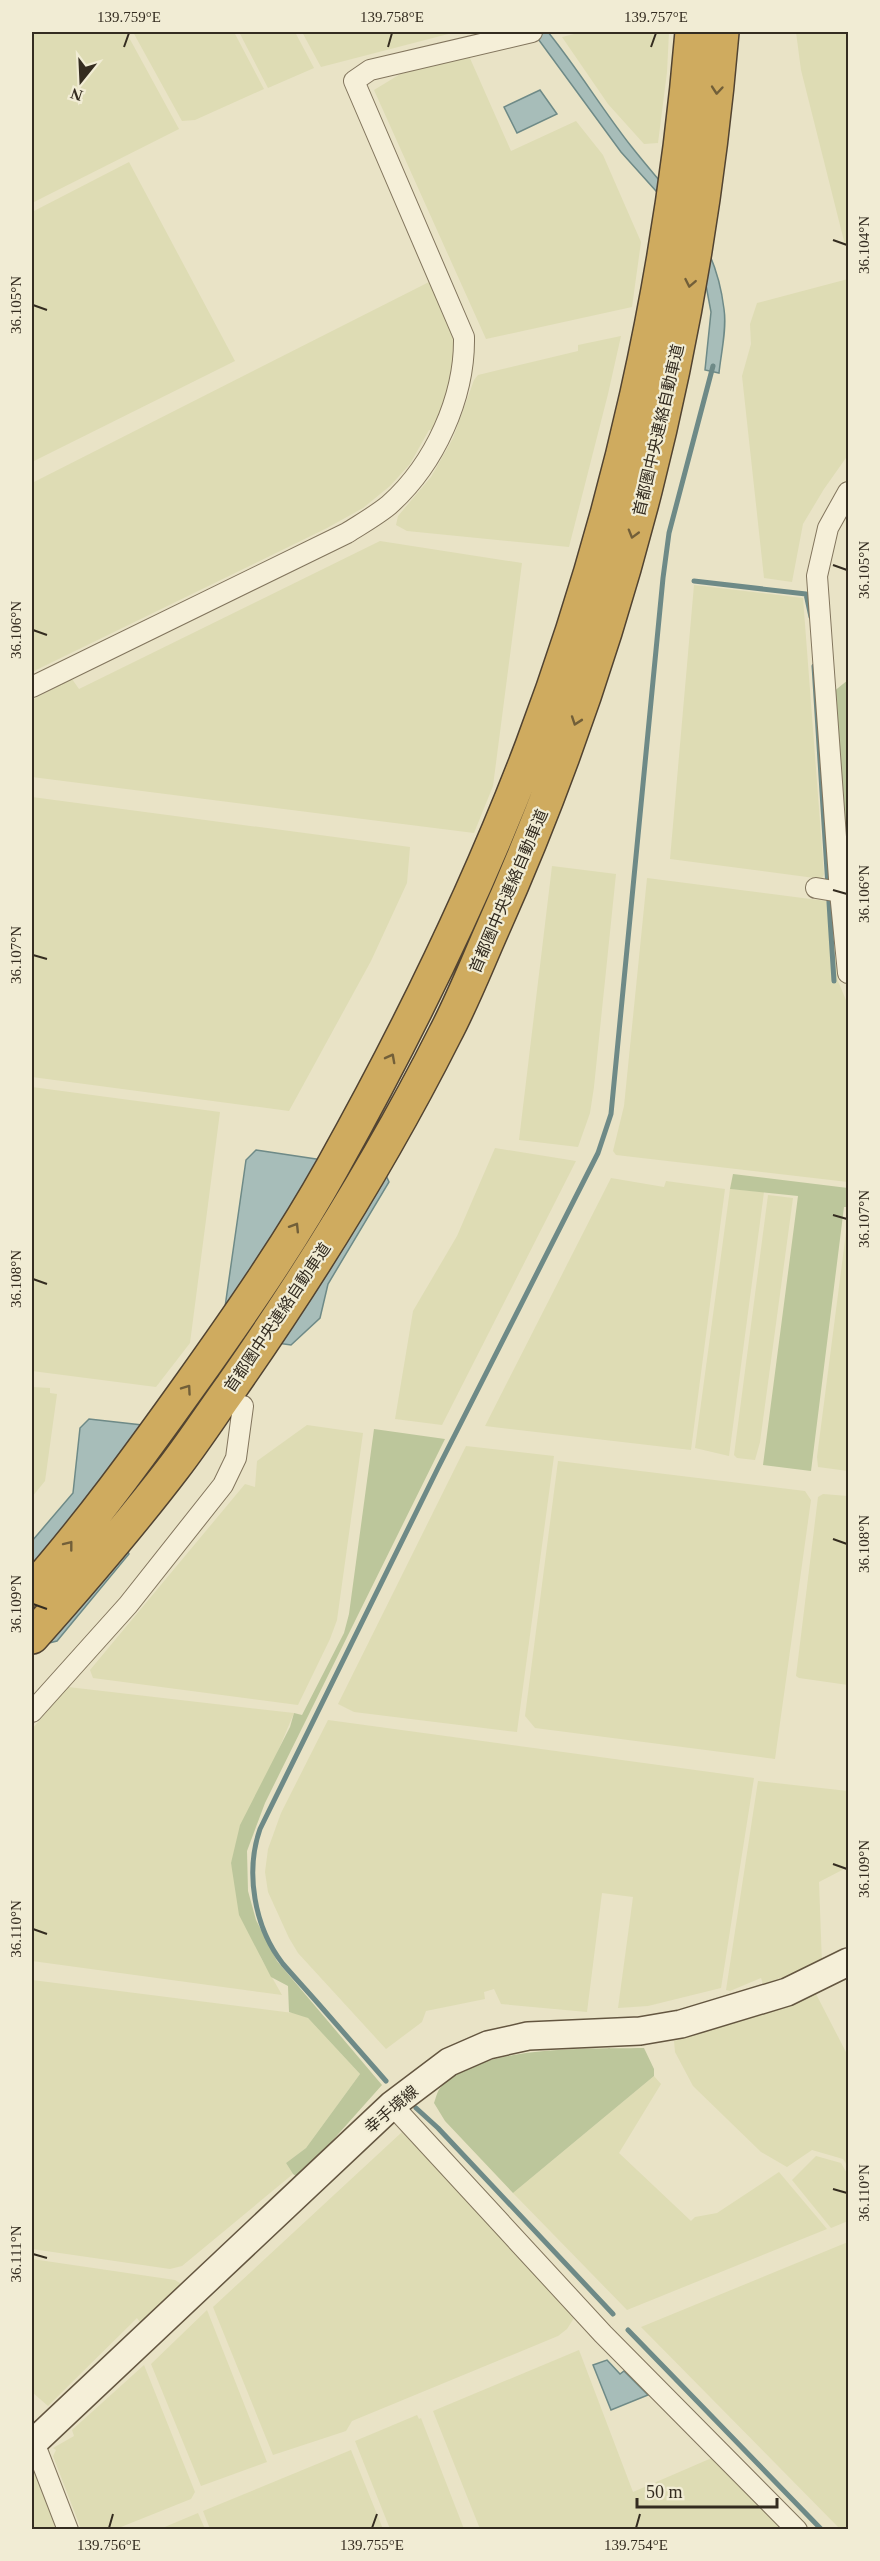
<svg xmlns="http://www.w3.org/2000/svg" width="880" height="2561" font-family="'Times New Roman','Noto Sans JP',serif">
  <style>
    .farmland { fill: #dedcb4 }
    .green { fill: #bcc69b }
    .water { fill: #a7bdb9; stroke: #6e8a87; stroke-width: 1.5 }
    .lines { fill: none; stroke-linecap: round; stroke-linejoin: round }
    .stream { stroke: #6e8a87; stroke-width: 5 }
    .street-casing { stroke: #82755d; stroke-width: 22 }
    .secondary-casing { stroke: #645640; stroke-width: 30 }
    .highway-casing { stroke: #514331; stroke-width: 36 }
    .street { stroke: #f5efd8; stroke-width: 20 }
    .secondary { stroke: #f5efd8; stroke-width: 27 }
    .highway { stroke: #cfab5f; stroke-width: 33 }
    .oneway { stroke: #725f39 }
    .ticks { fill: none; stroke: #342c20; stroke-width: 2 }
    .labels { text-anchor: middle; stroke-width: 4.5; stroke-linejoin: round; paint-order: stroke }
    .street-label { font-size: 16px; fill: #342c20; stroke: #f1ecd4 }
    .neatline { fill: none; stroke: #342c20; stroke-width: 2 }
    .ticks-label { font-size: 15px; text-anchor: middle; fill: #342c20 }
  </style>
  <rect width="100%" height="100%" fill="#e9e3c6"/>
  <path class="farmland" d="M 32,32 L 126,32 L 179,129 L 32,203 Z
    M 133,32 L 234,32 L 264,89 L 195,120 L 182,121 Z
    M 239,32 L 295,32 L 314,68 L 268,88 Z
    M 302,32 L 456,32 L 321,67 Z
    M 582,32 L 669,32 L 667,72 L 658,143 L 644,144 L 608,104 L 562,37 Z
    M 796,32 L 848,32 L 848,247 L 845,245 L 801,70 Z
    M 469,56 L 511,151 L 576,121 L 603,155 L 641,242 L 632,307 L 486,339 L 374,90 L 402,73 Z
    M 129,162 L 235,361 L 32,462 L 32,212 Z
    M 848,279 L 848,455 L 824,489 L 803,524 L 792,582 L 764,578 L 742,376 L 751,344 L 750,324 L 757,303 Z
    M 431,281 L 452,330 L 457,348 L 450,387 L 433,430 L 429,430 L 410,464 L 390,486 L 363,508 L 327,528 L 32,672 L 32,483 Z
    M 621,336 L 608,394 L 569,547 L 407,531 L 396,525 L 398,516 L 431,477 L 453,438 L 474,380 L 478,375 L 578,351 L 578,345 Z
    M 380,541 L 522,563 L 493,786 L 474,833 L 32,777 L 32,700 L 72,679 L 79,689 Z
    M 694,585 L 803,598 L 824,874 L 822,879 L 670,859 Z
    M 32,797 L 410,847 L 407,883 L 371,961 L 289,1111 L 32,1077 Z
    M 552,866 L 616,874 L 594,1087 L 590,1113 L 578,1147 L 519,1140 Z
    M 647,878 L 826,901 L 832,913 L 838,981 L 848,1005 L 848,1182 L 616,1155 L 613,1151 L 624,1106 Z
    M 32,1087 L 220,1112 L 190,1343 L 156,1387 L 32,1371 Z
    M 495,1148 L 576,1161 L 442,1425 L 395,1419 L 413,1311 L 457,1236 Z
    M 611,1178 L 664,1187 L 666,1181 L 725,1189 L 691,1450 L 485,1426 Z
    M 730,1189 L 764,1192 L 729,1456 L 695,1448 Z
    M 768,1195 L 793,1198 L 760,1442 L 755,1460 L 737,1458 L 734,1455 Z
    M 848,1217 L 848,1471 L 818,1467 L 817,1457 Z
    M 32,1387 L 50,1388 L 50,1393 L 57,1394 L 45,1481 L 32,1497 Z
    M 307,1425 L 363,1433 L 337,1620 L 330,1639 L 298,1705 L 93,1678 L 90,1670 L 245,1484 L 255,1487 L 257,1461 Z
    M 466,1446 L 554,1456 L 517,1732 L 354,1712 L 338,1704 Z
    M 558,1461 L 805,1491 L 811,1500 L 775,1759 L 535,1728 L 525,1716 Z
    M 823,1494 L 848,1496 L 848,1685 L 799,1678 L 796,1676 L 818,1497 Z
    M 68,1687 L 294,1713 L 231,1863 L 261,1958 L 282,1995 L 32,1961 L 32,1729 Z
    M 328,1720 L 754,1778 L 721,1988 L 648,2006 L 618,2008 L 633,1897 L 602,1893 L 587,2012 L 501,2004 L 494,1989 L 484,1992 L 485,1999 L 426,2011 L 422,2022 L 386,2049 L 298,1953 L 289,1938 L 268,1892 L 265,1872 L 268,1849 L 281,1813 Z
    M 758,1781 L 848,1791 L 848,1867 L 819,1882 L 822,1964 L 763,1984 L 761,1978 L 730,1991 L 726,1990 Z
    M 32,1980 L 301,2014 L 308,2018 L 360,2074 L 306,2148 L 286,2163 L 293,2174 L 182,2266 L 170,2269 L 32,2249 Z
    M 816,1994 L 848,2056 L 848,2167 L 843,2159 L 812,2150 L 787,2167 L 761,2152 L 693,2086 L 675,2052 L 674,2041 L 789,2005 Z
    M 654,2076 L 661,2084 L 619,2153 L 691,2221 L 695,2217 L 717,2213 L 779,2172 L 827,2229 L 627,2310 L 513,2193 Z
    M 402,2132 L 576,2315 L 567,2329 L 558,2336 L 352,2421 L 346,2431 L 273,2455 L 213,2307 Z
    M 816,2156 L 841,2163 L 848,2175 L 848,2221 L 831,2228 L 792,2180 Z
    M 848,2242 L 848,2529 L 841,2530 L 641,2327 Z
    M 32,2259 L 175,2280 L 186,2287 L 144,2328 L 137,2318 L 48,2406 L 32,2392 Z
    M 207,2310 L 267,2462 L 201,2486 L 151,2364 Z
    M 579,2350 L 633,2492 L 714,2457 L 785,2529 L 480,2529 L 433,2411 Z
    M 144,2365 L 195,2492 L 191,2499 L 116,2529 L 81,2529 L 53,2456 L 56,2450 L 53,2448 L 74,2436 L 72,2430 Z
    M 417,2415 L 419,2419 L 421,2418 L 464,2529 L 390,2529 L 355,2441 Z
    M 351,2450 L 383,2529 L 210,2529 L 203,2511 Z
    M 32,2466 L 35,2466 L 59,2529 L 32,2530 Z
    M 198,2513 L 205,2529 L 160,2529 Z"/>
  <path class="green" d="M 848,680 L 848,901 L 833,692 Z
    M 733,1174 L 848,1188 L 848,1207 L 844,1207 L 811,1471 L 763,1465 L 798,1196 L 730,1189 Z
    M 374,1429 L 445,1439 L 265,1803 L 247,1851 L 248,1891 L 256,1920 L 277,1961 L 382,2085 L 299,2178 L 293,2174 L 286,2163 L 306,2148 L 360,2074 L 308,2018 L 289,2012 L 288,1986 L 271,1977 L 239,1915 L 231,1863 L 240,1825 L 290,1727 L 294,1713 L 302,1715 L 344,1633 L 349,1614 Z
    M 644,2048 L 654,2069 L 654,2076 L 513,2193 L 445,2121 L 434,2103 C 436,2098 437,2091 441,2087 C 479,2044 591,2049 644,2048 Z"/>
  <path class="water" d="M 533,32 L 548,32 C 578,69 602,109 631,146 C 675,202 715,234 724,309 C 727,329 721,353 719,373 L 705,370 L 711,312 L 700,253 L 682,220 L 621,152 Z
    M 540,90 L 557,114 L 517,133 L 504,107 Z
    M 256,1150 L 383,1169 L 389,1182 L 328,1284 L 320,1318 L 291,1345 L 221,1335 L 246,1160 Z
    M 89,1419 L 178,1429 L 186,1438 L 123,1542 L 129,1554 L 57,1641 L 45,1644 L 32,1643 L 32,1541 L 73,1493 L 80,1428 Z
    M 607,2360 L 620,2374 L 624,2371 L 648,2395 L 611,2410 L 593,2365 Z"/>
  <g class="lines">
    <path class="stream" d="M 694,581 L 806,594 L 811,617
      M 814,666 L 834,981
      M 386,2081 C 365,2057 344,2033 323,2009 C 310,1994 296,1979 283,1964 C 254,1927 245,1872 260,1829 L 438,1468 L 598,1153 L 611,1114 L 663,578 L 669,533 L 713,366
      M 416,2108 L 438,2128 L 613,2314
      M 628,2330 L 822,2530"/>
    <g class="street-casing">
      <path id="street" d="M 848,492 L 828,528 L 817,576 L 840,892 L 848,973
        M 32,687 L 347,533 C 361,524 377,515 389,505 C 435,464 465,397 464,337 L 354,81 L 370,70 L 532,32
        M 816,888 L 840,892
        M 32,1712 L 128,1605 L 223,1485 L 236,1458 L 243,1406
        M 392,2105 L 603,2334 L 797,2530
        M 32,2437 L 68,2530"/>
    </g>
    <g class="secondary-casing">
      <path id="secondary" d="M 32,2444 L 392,2105 L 449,2062 L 488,2045 L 528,2036 L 640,2031 L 681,2024 L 787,1992 L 848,1962"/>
    </g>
    <g class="highway-casing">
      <path id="highway" d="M 32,1590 C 89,1525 140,1455 190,1385 C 240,1315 290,1243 332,1168 C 408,1032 477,891 532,746 C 618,518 672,275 692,32
        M 32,1637 C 81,1582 130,1525 175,1466 C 195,1440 213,1412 232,1386 C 310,1274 383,1157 445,1034 C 463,1000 477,964 493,928 C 620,645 696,340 722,32"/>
    </g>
    <use href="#street" class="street"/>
    <use href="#secondary" class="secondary"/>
    <use href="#highway" class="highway"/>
  </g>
  <defs><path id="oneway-chevron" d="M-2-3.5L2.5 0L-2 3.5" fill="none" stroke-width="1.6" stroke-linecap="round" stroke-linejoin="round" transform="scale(1.5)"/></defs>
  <g class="oneway">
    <use href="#oneway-chevron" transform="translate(717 90) rotate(95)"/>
    <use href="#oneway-chevron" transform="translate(690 283) rotate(101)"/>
    <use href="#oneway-chevron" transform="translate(633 534) rotate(106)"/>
    <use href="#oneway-chevron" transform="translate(576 721) rotate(109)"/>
    <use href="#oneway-chevron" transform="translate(391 1058) rotate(-62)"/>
    <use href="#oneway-chevron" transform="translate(295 1227) rotate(-58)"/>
    <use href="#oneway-chevron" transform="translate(187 1389) rotate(-55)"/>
    <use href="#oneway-chevron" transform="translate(69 1545) rotate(-52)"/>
  </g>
  <path class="ticks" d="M 124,47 L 129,33M 388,47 L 392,33M 651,47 L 656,33M 833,240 L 847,245M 33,305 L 47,310M 833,565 L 847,570M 33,630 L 47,635M 833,890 L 847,894M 33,955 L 47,959M 833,1215 L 847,1219M 33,1279 L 47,1284M 833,1539 L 847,1544M 33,1604 L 47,1609M 833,1864 L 847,1869M 33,1929 L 47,1934M 833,2189 L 847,2193M 33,2254 L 47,2258M 109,2528 L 113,2514M 372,2528 L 377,2514M 636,2528 L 640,2514"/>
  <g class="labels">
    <g class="street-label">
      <text transform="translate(658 430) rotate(-77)" y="6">首都圏中央連絡自動車道</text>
      <text transform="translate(508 891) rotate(-67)" y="6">首都圏中央連絡自動車道</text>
      <text transform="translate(277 1317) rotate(-56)" y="6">首都圏中央連絡自動車道</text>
      <text transform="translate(391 2109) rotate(-40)" y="6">幸手境線</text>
    </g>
  </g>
  <rect width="880" height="2561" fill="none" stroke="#f1ecd4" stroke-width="66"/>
  <g transform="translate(81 81) rotate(198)" stroke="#f1ecd4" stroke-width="4.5" paint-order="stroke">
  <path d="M0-4.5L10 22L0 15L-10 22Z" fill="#342c20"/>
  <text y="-9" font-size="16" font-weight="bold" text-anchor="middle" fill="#342c20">N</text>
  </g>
  <path d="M637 2498v9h140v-9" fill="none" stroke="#342c20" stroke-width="3"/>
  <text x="646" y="2498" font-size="18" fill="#342c20" stroke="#f1ecd4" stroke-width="4.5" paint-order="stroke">50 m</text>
  <rect x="33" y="33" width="814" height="2495" class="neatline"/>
  <g class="ticks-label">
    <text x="129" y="22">139.759°E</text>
    <text x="392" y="22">139.758°E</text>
    <text x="656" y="22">139.757°E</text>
    <text transform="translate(864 245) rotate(-90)" y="5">36.104°N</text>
    <text transform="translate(16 305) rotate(-90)" y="5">36.105°N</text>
    <text transform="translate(864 570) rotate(-90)" y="5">36.105°N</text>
    <text transform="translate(16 630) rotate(-90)" y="5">36.106°N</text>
    <text transform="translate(864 894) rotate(-90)" y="5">36.106°N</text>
    <text transform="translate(16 955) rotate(-90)" y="5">36.107°N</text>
    <text transform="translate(864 1219) rotate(-90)" y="5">36.107°N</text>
    <text transform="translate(16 1279) rotate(-90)" y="5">36.108°N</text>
    <text transform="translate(864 1544) rotate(-90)" y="5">36.108°N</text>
    <text transform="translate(16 1604) rotate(-90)" y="5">36.109°N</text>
    <text transform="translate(864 1869) rotate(-90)" y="5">36.109°N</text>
    <text transform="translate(16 1929) rotate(-90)" y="5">36.110°N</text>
    <text transform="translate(864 2193) rotate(-90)" y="5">36.110°N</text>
    <text transform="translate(16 2254) rotate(-90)" y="5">36.111°N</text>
    <text x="109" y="2550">139.756°E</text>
    <text x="372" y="2550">139.755°E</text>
    <text x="636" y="2550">139.754°E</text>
  </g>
</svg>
